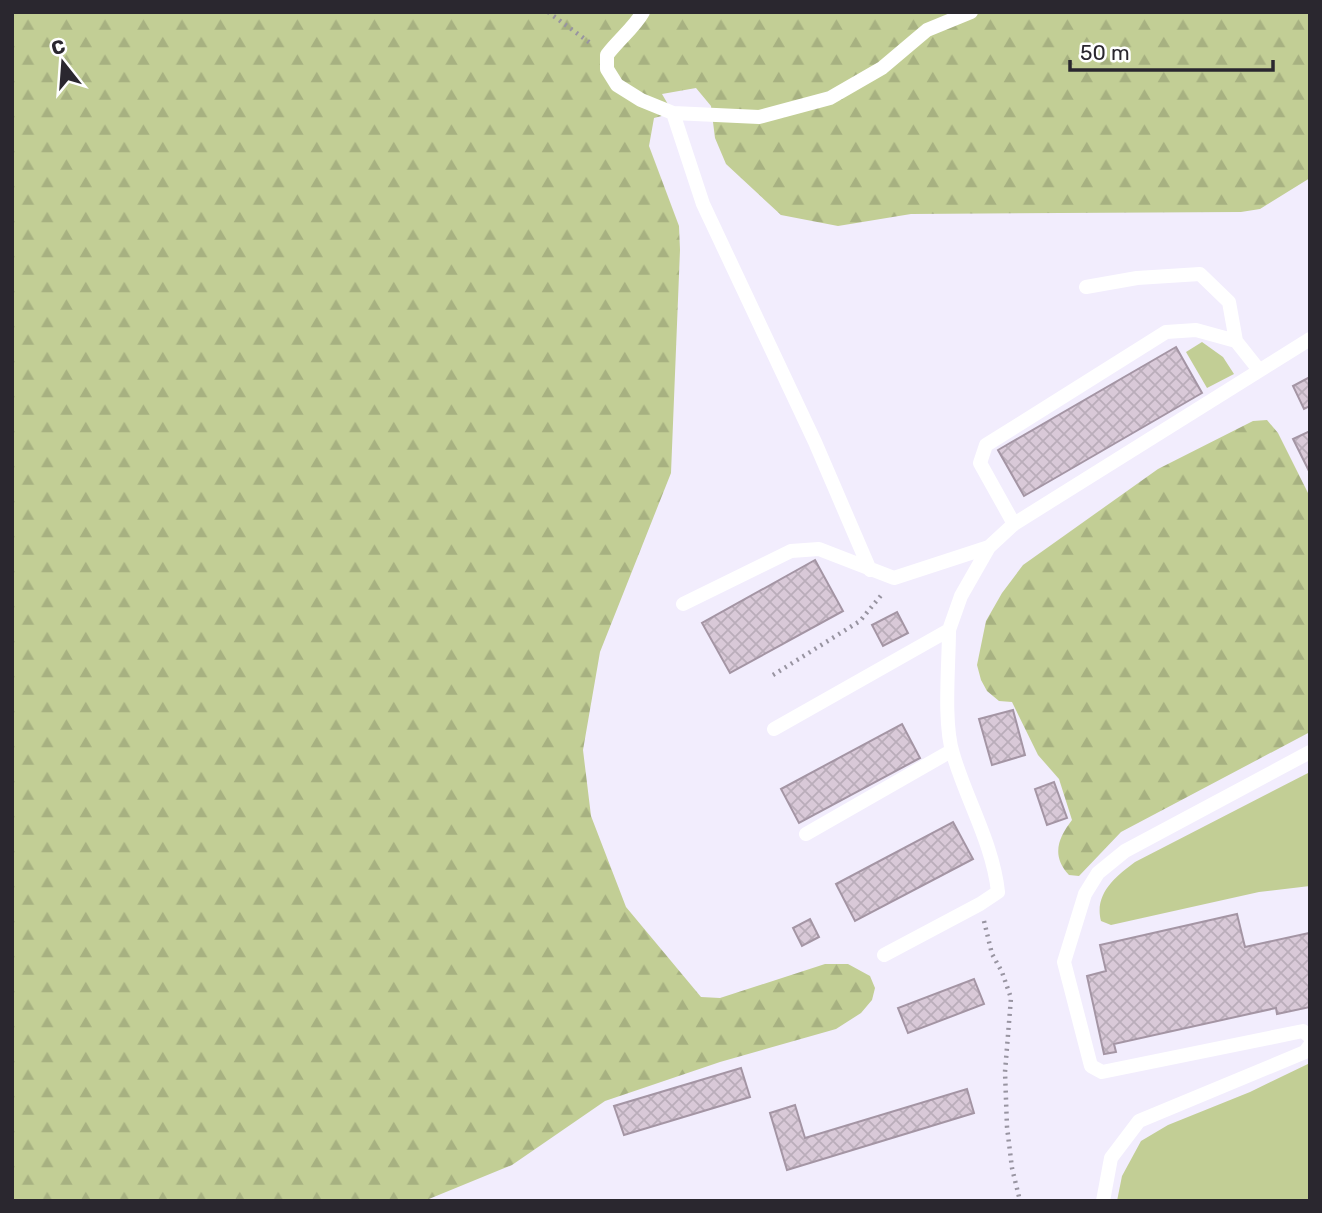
<svg xmlns="http://www.w3.org/2000/svg" width="1322" height="1213" font-family="Rubik,sans-serif">
  <style>
    .green { fill: #c2ce95 }
    .forest { fill: url(#forest-firs) }
    .building { fill: url(#building-cross-hatch); stroke: #a495a4; stroke-width: 2 }
    .lines { fill: none; stroke-linecap: round; stroke-linejoin: round }
    .path { stroke: #9894a1; stroke-width: 4.5; stroke-dasharray: 2 5; stroke-linecap: butt }
    .lane { stroke: #fff; stroke-width: 14 }
  </style>
  <defs>
    <pattern id="forest-firs" width="22" height="20" patternUnits="userSpaceOnUse" patternTransform="scale(1.75)"><rect width="22" height="20" fill="#c2ce95"/><path d="M5 1l3.5 6h-7zM16 11l3.5 6h-7z" fill="#a7b181"/></pattern>
    <pattern id="building-cross-hatch" width="8" height="8" patternUnits="userSpaceOnUse" patternTransform="scale(1.75)"><rect width="8" height="8" fill="#d9c9d8"/><path d="M0 0l8 8M0 8l8-8" fill="none" stroke="#baadba"/></pattern>
  </defs>
  <rect width="100%" height="100%" fill="#f2edfd"/>
  <path class="green" d="M 1202,342 L 1223,357 L 1234,374 L 1207,388 L 1186,352 Z
    M 1310,772 L 1310,886 L 1259,892 L 1111,925 L 1101,921 C 1094,894 1115,877 1135,862 Z
    M 1310,1063 L 1310,1201 L 1117,1201 L 1122,1176 L 1141,1141 L 1168,1125 L 1250,1092 Z"/>
  <path class="forest" d="M 12,12 L 1310,12 L 1310,178 L 1260,209 L 1241,212 L 911,214 L 838,226 L 781,215 L 726,164 L 715,138 L 711,106 L 696,88 L 662,94 L 673,113 L 654,118 L 649,146 L 679,226 L 680,250 L 671,473 L 600,652 L 583,750 L 591,816 L 626,907 L 701,997 L 720,998 L 825,964 L 848,964 L 870,976 L 875,988 L 872,1000 L 861,1013 L 836,1029 L 720,1062 L 605,1101 L 512,1165 L 424,1201 L 12,1201 Z
    M 1267,420 L 1278,433 L 1310,497 L 1310,732 L 1121,832 L 1079,876 L 1069,875 C 1051,856 1058,838 1072,820 L 1059,779 L 1038,755 L 1012,702 L 999,701 L 987,691 L 981,680 L 977,665 L 986,621 L 1002,593 L 1023,565 L 1158,469 L 1253,421 Z"/>
  <path class="building" d="M 1176,347 L 1202,393 L 1024,496 L 998,450 Z
    M 1310,377 L 1310,406 L 1304,409 L 1293,386 Z
    M 1310,431 L 1310,473 L 1293,439 Z
    M 815,560 L 843,611 L 730,673 L 702,623 Z
    M 897,612 L 908,633 L 883,646 L 872,625 Z
    M 1013,710 L 1025,755 L 992,765 L 979,719 Z
    M 902,724 L 920,758 L 799,823 L 781,789 Z
    M 1054,782 L 1067,818 L 1047,825 L 1035,789 Z
    M 953,822 L 973,859 L 855,921 L 836,884 Z
    M 1237,914 L 1245,947 L 1309,933 L 1310,1007 L 1277,1014 L 1276,1008 L 1114,1044 L 1116,1052 L 1104,1054 L 1087,976 L 1106,971 L 1100,945 Z
    M 810,919 L 819,937 L 802,946 L 793,928 Z
    M 974,979 L 984,1004 L 908,1033 L 898,1008 Z
    M 741,1068 L 750,1097 L 624,1135 L 614,1106 Z
    M 967,1089 L 974,1113 L 787,1170 L 770,1113 L 795,1105 L 805,1138 Z"/>
  <g class="lines">
    <path class="path" d="M 548,12 L 593,45
      M 773,675 L 860,621 L 883,593
      M 984,921 L 992,954 L 1002,972 L 1011,998 L 1005,1072 L 1007,1127 L 1012,1168 L 1020,1201"/>
    <path class="lane" d="M 643,12 C 634,28 618,40 607,55 L 607,69 L 617,85 L 641,100 L 673,113 L 759,117 L 830,98 L 882,68 L 927,30 L 971,12
      M 673,113 L 703,204 L 815,442 L 870,570
      M 1086,287 L 1137,278 L 1200,274 L 1229,302 L 1236,341
      M 1014,524 L 980,463 L 986,445 L 1166,332 L 1196,330 L 1236,341 L 1259,370
      M 683,604 L 791,551 L 819,549 L 894,578 L 989,547
      M 774,729 L 949,630 L 961,596 L 989,547 L 1014,524 L 1310,339
      M 1310,752 L 1125,851 L 1098,873 L 1085,894 L 1064,962 L 1091,1066 L 1102,1072 L 1303,1031 L 1310,1037
      M 806,834 L 951,751
      M 884,955 L 980,904 L 998,892 C 993,844 966,799 953,754 C 943,723 949,664 949,630
      M 1103,1201 L 1111,1158 L 1139,1121 L 1305,1052 L 1310,1045"/>
  </g>
  <rect width="1322" height="1213" fill="none" stroke="#2a272f" stroke-width="28"/>
  <g transform="translate(63 63) rotate(343)" stroke="#ffffff" stroke-width="5" paint-order="stroke">
  <path d="M0-5L12 26L0 18L-12 26Z" fill="#2a272f"/>
  <text y="-10" font-size="19" font-weight="bold" text-anchor="middle" fill="#2a272f">С</text>
  </g>
  <path d="M1070 60v10h203v-10" fill="none" stroke="#2a272f" stroke-width="3.5"/>
  <text x="1080" y="60" font-size="21" fill="#2a272f" stroke="#ffffff" stroke-width="5" paint-order="stroke">50 m</text>
</svg>
